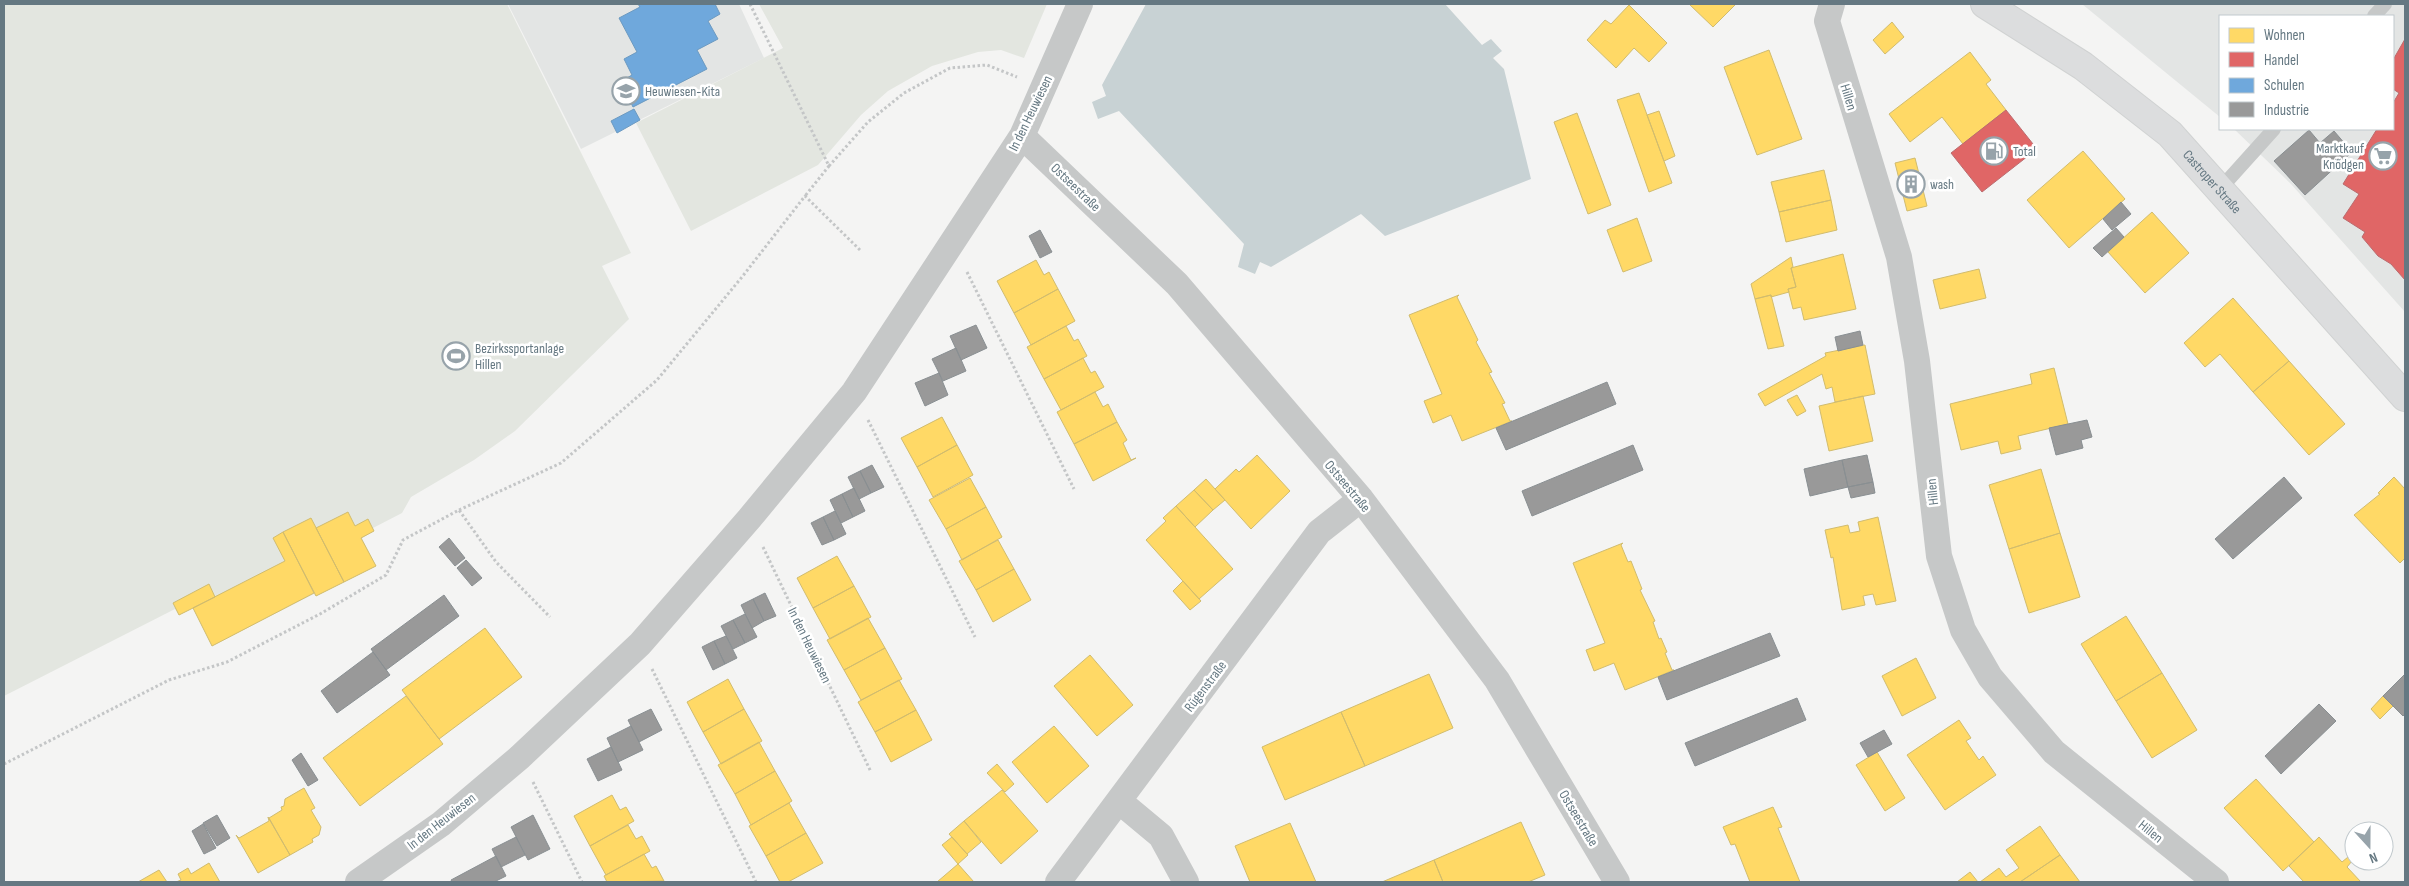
<svg xmlns="http://www.w3.org/2000/svg" width="2409" height="886" font-family="'Sofia Sans Condensed',sans-serif">
  <style>
    .built { fill: #e3e5e4 }
    .green { fill: #e3e6e0 }
    .water { fill: #c8d2d4 }
    .homes { fill: #ffd966; stroke: #d1bc6e }
    .shops { fill: #e06666; stroke: #bb6b6e }
    .schools { fill: #6fa8dc; stroke: #6c9ac1 }
    .industry { fill: #999; stroke: #898f92 }
    .lines { fill: none; stroke-linecap: round; stroke-linejoin: round }
    .secondary-casing { stroke: #d0d2d2; stroke-width: 30 }
    .path { stroke: #c4c6c7; stroke-width: 3; stroke-dasharray: 2.5 2.5; stroke-linecap: butt }
    .service { stroke: #c6c8c8; stroke-width: 14 }
    .minor { stroke: #c6c8c8; stroke-width: 26 }
    .secondary { stroke: #dcddde; stroke-width: 28 }
    .labels { text-anchor: middle; stroke-width: 5; stroke-linejoin: round; paint-order: stroke }
    .poi-label { font-size: 14px; fill: #657882; stroke: #fff; text-anchor: start }
    .street-label { font-size: 14px; fill: #657882; stroke: #fff }
  </style>
  <rect width="100%" height="100%" fill="#f4f4f3"/>
  <path class="built" d="M 508,4 L 739,4 L 764,58 L 581,149 Z
    M 2082,4 L 2405,4 L 2405,312 L 2291,184 L 2234,129 L 2393,129 L 2393,16 L 2220,16 L 2220,117 Z"/>
  <path class="green" d="M 4,4 L 507,4 L 631,253 L 602,266 L 629,319 L 515,431 L 474,460 L 411,497 L 402,513 L 373,528 L 374,531 L 362,538 L 376,566 L 316,596 L 314,594 L 212,646 L 193,608 L 179,615 L 175,609 L 4,696 Z
    M 759,4 L 1047,4 L 1024,58 L 1001,50 L 978,52 L 932,66 L 888,91 L 861,115 L 818,165 L 691,231 L 636,123 L 783,48 Z"/>
  <path class="water" d="M 1146,4 L 1445,4 L 1482,45 L 1491,39 L 1502,51 L 1493,58 L 1504,69 L 1531,179 L 1385,236 L 1361,214 L 1271,267 L 1260,262 L 1255,274 L 1238,267 L 1244,244 L 1119,111 L 1098,119 L 1092,102 L 1106,96 L 1102,85 Z"/>
  <path class="homes" d="M 1689,4 L 1736,4 L 1713,27 Z
    M 1629,5 L 1667,43 L 1649,62 L 1634,48 L 1616,68 L 1587,40 L 1605,20 L 1611,24 Z
    M 1892,22 L 1904,37 L 1885,54 L 1873,40 Z
    M 1769,50 L 1802,139 L 1757,155 L 1724,67 Z
    M 1970,52 L 1991,80 L 1986,84 L 2006,110 L 1963,144 L 1942,117 L 1910,142 L 1889,114 Z
    M 1639,93 L 1672,183 L 1649,192 L 1617,100 Z
    M 1659,111 L 1675,156 L 1664,161 L 1647,115 Z
    M 1577,113 L 1611,205 L 1588,214 L 1554,122 Z
    M 2083,151 L 2125,199 L 2069,248 L 2027,200 Z
    M 1915,158 L 1927,206 L 1907,211 L 1895,163 Z
    M 1824,170 L 1831,200 L 1779,212 L 1771,182 Z
    M 1831,200 L 1837,230 L 1786,242 L 1779,212 Z
    M 2152,212 L 2189,253 L 2145,293 L 2108,252 Z
    M 1637,218 L 1652,261 L 1623,272 L 1607,230 Z
    M 1843,254 L 1856,309 L 1804,320 L 1801,307 L 1793,309 L 1788,289 L 1796,287 L 1791,268 Z
    M 1791,257 L 1793,267 L 1791,268 L 1796,287 L 1788,289 L 1789,292 L 1771,297 L 1771,295 L 1755,299 L 1751,284 Z
    M 1036,260 L 1044,275 L 1049,272 L 1058,289 L 1014,313 L 997,281 Z
    M 1979,269 L 1986,298 L 1940,309 L 1933,280 Z
    M 1058,289 L 1075,321 L 1031,345 L 1014,313 Z
    M 1459,295 L 1457,297 L 1478,340 L 1476,342 L 1492,372 L 1489,373 L 1505,403 L 1502,404 L 1510,421 L 1512,421 L 1462,441 L 1451,415 L 1433,423 L 1424,401 L 1442,394 L 1409,315 Z
    M 1771,295 L 1784,346 L 1768,349 L 1755,299 Z
    M 2233,298 L 2289,361 L 2253,392 L 2220,354 L 2205,367 L 2184,343 Z
    M 1066,326 L 1074,341 L 1078,339 L 1087,356 L 1044,379 L 1027,347 Z
    M 1865,345 L 1875,394 L 1835,402 L 1832,387 L 1826,389 L 1822,374 L 1765,406 L 1758,394 L 1826,356 L 1825,353 Z
    M 1083,358 L 1091,373 L 1095,371 L 1104,387 L 1061,410 L 1044,379 Z
    M 2289,361 L 2345,424 L 2309,455 L 2253,392 Z
    M 2054,368 L 2068,424 L 2018,436 L 2021,449 L 2001,454 L 1998,441 L 1961,450 L 1950,404 L 2032,384 L 2030,374 Z
    M 1095,392 L 1103,407 L 1108,404 L 1117,422 L 1074,444 L 1057,412 Z
    M 1797,395 L 1806,411 L 1797,416 L 1787,400 Z
    M 1863,396 L 1873,441 L 1829,451 L 1819,406 Z
    M 942,417 L 957,445 L 917,467 L 901,438 Z
    M 1117,422 L 1127,440 L 1123,443 L 1131,460 L 1136,458 L 1093,481 L 1074,444 Z
    M 957,445 L 973,475 L 933,497 L 917,467 Z
    M 1257,455 L 1290,491 L 1251,529 L 1215,489 L 1236,469 L 1239,472 Z
    M 2041,469 L 2060,533 L 2009,549 L 1989,485 Z
    M 2394,477 L 2405,489 L 2405,558 L 2400,563 L 2354,515 L 2380,494 L 2378,493 Z
    M 970,478 L 986,507 L 946,529 L 929,500 Z
    M 1206,479 L 1225,500 L 1213,510 L 1194,490 Z
    M 1194,490 L 1213,510 L 1195,527 L 1176,506 Z
    M 1176,506 L 1233,569 L 1199,599 L 1146,540 L 1166,521 L 1163,518 Z
    M 986,507 L 1002,537 L 962,560 L 946,529 Z
    M 348,512 L 355,526 L 368,519 L 374,531 L 361,538 L 376,566 L 344,582 L 316,528 Z
    M 1878,517 L 1896,601 L 1876,605 L 1873,594 L 1863,596 L 1865,605 L 1842,610 L 1833,557 L 1831,558 L 1825,530 L 1848,525 L 1850,533 L 1860,531 L 1858,522 Z
    M 311,518 L 344,582 L 316,596 L 283,532 Z
    M 283,532 L 314,593 L 212,646 L 193,608 L 285,561 L 273,538 Z
    M 2060,533 L 2080,597 L 2029,613 L 2009,549 Z
    M 998,540 L 1014,569 L 976,590 L 959,561 Z
    M 1623,543 L 1621,545 L 1628,562 L 1631,561 L 1642,589 L 1640,590 L 1655,621 L 1653,622 L 1659,639 L 1661,638 L 1667,652 L 1665,653 L 1672,670 L 1674,670 L 1625,690 L 1614,663 L 1594,671 L 1586,650 L 1605,643 L 1573,563 Z
    M 837,556 L 854,586 L 813,608 L 797,578 Z
    M 1014,569 L 1031,600 L 993,622 L 976,590 Z
    M 1183,581 L 1201,601 L 1190,610 L 1173,591 Z
    M 209,584 L 215,597 L 179,615 L 173,603 Z
    M 854,586 L 871,617 L 830,639 L 813,608 Z
    M 2126,616 L 2162,673 L 2116,701 L 2081,644 Z
    M 868,618 L 885,648 L 844,670 L 827,640 Z
    M 485,628 L 522,677 L 439,739 L 402,690 Z
    M 885,648 L 902,679 L 861,700 L 844,670 Z
    M 1090,655 L 1133,705 L 1097,736 L 1054,686 Z
    M 1916,658 L 1936,698 L 1902,716 L 1882,676 Z
    M 2162,673 L 2197,730 L 2152,758 L 2116,701 Z
    M 1429,674 L 1453,728 L 1365,766 L 1341,712 Z
    M 728,679 L 744,709 L 703,732 L 687,702 Z
    M 899,680 L 916,710 L 875,732 L 858,702 Z
    M 406,696 L 443,744 L 360,806 L 323,758 Z
    M 2383,696 L 2393,706 L 2380,719 L 2371,709 Z
    M 744,709 L 762,741 L 721,764 L 703,732 Z
    M 916,710 L 932,740 L 891,762 L 875,732 Z
    M 1341,712 L 1365,766 L 1285,800 L 1262,747 Z
    M 1959,720 L 1971,738 L 1966,741 L 1979,760 L 1983,756 L 1996,775 L 1945,810 L 1907,755 Z
    M 1054,726 L 1089,766 L 1047,803 L 1012,762 Z
    M 759,742 L 775,771 L 735,794 L 718,765 Z
    M 1877,752 L 1905,798 L 1885,811 L 1856,765 Z
    M 997,764 L 1014,784 L 1005,792 L 987,773 Z
    M 775,771 L 792,801 L 751,825 L 735,794 Z
    M 2256,779 L 2314,842 L 2283,871 L 2224,808 Z
    M 304,788 L 315,808 L 311,810 L 321,827 L 319,835 L 312,839 L 313,842 L 290,855 L 269,818 L 282,810 L 281,807 L 284,806 L 285,799 Z
    M 1002,790 L 1038,831 L 1001,864 L 964,821 Z
    M 612,795 L 620,810 L 626,807 L 634,821 L 590,846 L 574,816 Z
    M 789,803 L 806,833 L 766,856 L 749,826 Z
    M 1773,807 L 1782,827 L 1778,828 L 1800,882 L 1750,882 L 1735,844 L 1731,845 L 1723,827 Z
    M 268,817 L 290,855 L 258,873 L 236,835 L 239,838 L 269,821 Z
    M 964,821 L 981,842 L 967,854 L 949,834 Z
    M 1521,822 L 1545,875 L 1528,882 L 1443,882 L 1434,860 Z
    M 1290,823 L 1316,882 L 1250,882 L 1235,846 Z
    M 628,825 L 636,839 L 642,836 L 650,851 L 606,875 L 590,846 Z
    M 2040,826 L 2060,855 L 2020,882 L 1980,882 L 1999,868 L 2006,877 L 2019,868 L 2006,850 Z
    M 806,833 L 823,863 L 788,882 L 780,882 L 766,856 Z
    M 952,837 L 968,855 L 958,864 L 942,845 Z
    M 2319,837 L 2342,862 L 2348,857 L 2352,861 L 2347,867 L 2361,882 L 2304,882 L 2289,866 Z
    M 644,854 L 652,868 L 656,866 L 664,881 L 607,882 L 604,876 Z
    M 2060,855 L 2080,882 L 2020,882 Z
    M 1434,860 L 1443,882 L 1382,882 Z
    M 209,863 L 220,882 L 176,882 L 181,880 L 178,874 L 188,868 L 191,874 Z
    M 958,864 L 974,882 L 937,882 Z
    M 159,870 L 167,882 L 138,882 Z
    M 1970,872 L 1978,882 L 1957,882 Z"/>
  <path class="shops" d="M 2405,39 L 2405,280 L 2391,264 L 2378,256 L 2362,237 L 2365,232 L 2343,218 L 2359,194 L 2343,184 L 2377,129 L 2393,129 L 2393,103 L 2399,93 L 2393,89 L 2393,60 Z
    M 2006,110 L 2037,149 L 1982,192 L 1951,153 Z"/>
  <path class="schools" d="M 638,4 L 715,4 L 720,14 L 708,21 L 718,39 L 697,50 L 707,69 L 633,107 L 620,82 L 632,75 L 624,59 L 637,52 L 619,18 L 640,7 Z
    M 634,109 L 640,120 L 617,133 L 611,121 Z"/>
  <path class="industry" d="M 2309,130 L 2320,143 L 2334,131 L 2352,152 L 2305,195 L 2274,161 Z
    M 2121,202 L 2131,214 L 2112,230 L 2103,219 Z
    M 2116,228 L 2124,237 L 2102,257 L 2093,248 Z
    M 1040,230 L 1052,252 L 1040,258 L 1029,236 Z
    M 976,325 L 987,348 L 961,360 L 950,336 Z
    M 1860,331 L 1863,345 L 1838,351 L 1835,337 Z
    M 956,348 L 966,371 L 943,381 L 932,359 Z
    M 939,373 L 948,395 L 925,406 L 915,383 Z
    M 1607,382 L 1616,404 L 1506,450 L 1496,428 Z
    M 2087,420 L 2092,437 L 2081,440 L 2083,448 L 2056,455 L 2049,428 Z
    M 1633,445 L 1643,470 L 1532,516 L 1522,491 Z
    M 1867,455 L 1873,482 L 1848,487 L 1842,460 Z
    M 1842,460 L 1848,487 L 1810,496 L 1804,469 Z
    M 872,465 L 884,487 L 871,493 L 860,471 Z
    M 860,471 L 871,493 L 859,499 L 848,477 Z
    M 2284,477 L 2302,498 L 2233,559 L 2215,539 Z
    M 1873,482 L 1875,493 L 1851,498 L 1848,487 Z
    M 854,488 L 865,511 L 853,517 L 842,494 Z
    M 842,494 L 853,517 L 841,523 L 830,500 Z
    M 835,511 L 846,534 L 834,540 L 823,517 Z
    M 823,517 L 834,540 L 822,545 L 811,523 Z
    M 449,538 L 465,558 L 455,566 L 439,547 Z
    M 466,560 L 482,578 L 472,586 L 457,568 Z
    M 765,593 L 776,616 L 764,621 L 753,599 Z
    M 444,595 L 459,616 L 386,670 L 371,649 Z
    M 753,599 L 764,621 L 752,628 L 741,605 Z
    M 745,614 L 757,637 L 745,643 L 733,620 Z
    M 733,620 L 745,643 L 733,649 L 721,626 Z
    M 1770,633 L 1780,656 L 1667,700 L 1658,677 Z
    M 726,636 L 737,658 L 725,664 L 714,641 Z
    M 714,641 L 725,664 L 713,670 L 702,647 Z
    M 373,652 L 390,675 L 337,713 L 321,691 Z
    M 2405,674 L 2405,714 L 2403,716 L 2383,696 Z
    M 1797,698 L 1806,720 L 1695,766 L 1685,743 Z
    M 2319,704 L 2336,721 L 2281,774 L 2265,756 Z
    M 651,709 L 662,730 L 639,742 L 628,720 Z
    M 631,726 L 643,750 L 618,762 L 607,738 Z
    M 1884,730 L 1892,744 L 1868,757 L 1860,743 Z
    M 611,747 L 622,770 L 598,781 L 587,759 Z
    M 301,753 L 318,780 L 308,786 L 292,760 Z
    M 217,815 L 230,838 L 217,846 L 203,823 Z
    M 533,815 L 550,849 L 528,860 L 511,827 Z
    M 203,824 L 216,848 L 204,854 L 192,831 Z
    M 516,837 L 525,855 L 501,867 L 492,849 Z
    M 496,856 L 506,876 L 494,882 L 452,882 L 451,880 Z"/>
  <g class="lines">
    <g class="secondary-casing">
      <g id="secondary">
        <path id="s1" d="M 1985,4 L 2083,66 L 2170,134 L 2405,397"/>
      </g>
    </g>
    <path class="path" d="M 750,4 L 829,166 L 805,196
      M 829,166 L 868,122 L 904,93 L 950,68 L 987,65 L 1017,77
      M 967,272 L 1074,489
      M 868,420 L 975,637
      M 459,510 L 561,463 L 657,380 L 742,277 L 805,196 L 860,250
      M 763,547 L 871,772
      M 652,669 L 756,882
      M 4,764 L 169,680 L 227,662 L 320,614 L 386,575 L 403,540 L 459,510 L 496,562 L 550,617
      M 533,782 L 582,882"/>
    <path class="service" d="M 2374,16 L 2385,4
      M 2220,189 L 2274,129"/>
    <path class="minor" d="M 1832,4 L 1827,21 L 1899,257 L 1917,361 L 1939,556 L 1963,630 L 1990,677 L 2054,752 L 2216,882
      M 1022,136 L 1177,284 L 1361,499 L 1497,680 L 1617,882
      M 1119,801 L 1161,836 L 1186,882
      M 358,882 L 441,824 L 520,757 L 640,644 L 749,519 L 854,392 L 1022,136 L 1080,4
      M 1058,882 L 1319,532 L 1361,499"/>
    <use href="#secondary" class="secondary"/>
  </g>
  <defs>
    <g id="school-ring" transform="scale(1.4375)"><circle r="9.5" fill="#fff" stroke="#97a3aa" stroke-width="1.5"/><path d="M0-5L7-2L0 1L-7-2ZM-4 1L0 2.5L4 1V4Q0 6-4 4Z" fill="#97a3aa"/></g>
    <g id="fuel-ring" transform="scale(1.4375)"><circle r="9.5" fill="#fff" stroke="#97a3aa" stroke-width="1.5"/><path d="M-5.5-6h7V0h2V4h1.3V-2.5L3-4.5l.8-.8L6-3V5H2.5V1h-1V6h-7ZM-4.2-4.7v3.2H.2V-4.7Z" fill="#97a3aa"/></g>
    <g id="supermarket-ring" transform="scale(1.4375)"><circle r="9.5" fill="#fff" stroke="#97a3aa" stroke-width="1.5"/><path d="M-6-5.5h2.5l.6 2H6L4.5 2H-2.5L-4.4-4H-6ZM-1.5 3.2a1.3 1.3 0 1 0 .1 0ZM3 3.2a1.3 1.3 0 1 0 .1 0Z" fill="#97a3aa"/></g>
    <g id="building-ring" transform="scale(1.4375)"><circle r="9.5" fill="#fff" stroke="#97a3aa" stroke-width="1.5"/><path d="M-4-6H4V6H1V3H-1V6H-4ZM-2.5-4.3h1.7v1.8h-1.7ZM.8-4.3h1.7v1.8H.8ZM-2.5-1h1.7V.8h-1.7ZM.8-1h1.7V.8H.8Z" fill="#97a3aa"/></g>
    <g id="stadium-ring" transform="scale(1.4375)"><circle r="9.5" fill="#fff" stroke="#97a3aa" stroke-width="1.5"/><path d="M0-5a6.5 5 0 1 0 0 10a6.5 5 0 1 0 0-10ZM-3.5-1.8h7v3.6h-7Z" fill="#97a3aa"/></g>
  </defs>
  <g fill-rule="evenodd">
    <use href="#school-ring" x="626" y="91"/>
    <use href="#fuel-ring" x="1994" y="151"/>
    <use href="#supermarket-ring" x="2383" y="156"/>
    <use href="#building-ring" x="1911" y="184"/>
    <use href="#stadium-ring" x="456" y="356"/>
  </g>
  <g class="labels">
    <g class="poi-label">
      <text x="645" y="96">Heuwiesen-Kita</text>
      <text x="2364" y="153" text-anchor="end">Marktkauf<tspan x="2364" dy="16">Knödgen</tspan></text>
      <text x="2013" y="156">Total</text>
      <text x="1930" y="189">wash</text>
      <text x="475" y="353">Bezirkssportanlage<tspan x="475" dy="16">Hillen</tspan></text>
    </g>
    <g class="street-label">
      <text transform="translate(1849 97) rotate(73)" y="5">Hillen</text>
      <text transform="translate(1030 113) rotate(-64)" y="5">In den Heuwiesen</text>
      <text dy="5" stroke="none"><textPath href="#s1" startOffset="290">Castroper Straße</textPath></text>
      <text transform="translate(1076 187) rotate(44)" y="5">Ostseestraße</text>
      <text transform="translate(1348 486) rotate(50)" y="5">Ostseestraße</text>
      <text transform="translate(1932 492) rotate(-96)" y="5">Hillen</text>
      <text transform="translate(810 645) rotate(64)" y="5">In den Heuwiesen</text>
      <text transform="translate(1205 686) rotate(-53)" y="5">Rügenstraße</text>
      <text transform="translate(1579 818) rotate(59)" y="5">Ostseestraße</text>
      <text transform="translate(441 821) rotate(-38)" y="5">In den Heuwiesen</text>
      <text transform="translate(2151 831) rotate(39)" y="5">Hillen</text>
    </g>
  </g>
  <rect width="2409" height="886" fill="none" stroke="#657882" stroke-width="10"/>
  <rect x="2219" y="15" width="175" height="115" fill="#ffffff" stroke="#c1c9cd"/>
  <rect x="2229" y="28" width="25" height="15" fill="#ffd966" stroke="#c1c9cd"/>
  <text x="2264" y="40" font-size="15" fill="#657882">Wohnen</text>
  <rect x="2229" y="52" width="25" height="15" fill="#e06666" stroke="#c1c9cd"/>
  <text x="2264" y="65" font-size="15" fill="#657882">Handel</text>
  <rect x="2229" y="78" width="25" height="15" fill="#6fa8dc" stroke="#c1c9cd"/>
  <text x="2264" y="90" font-size="15" fill="#657882">Schulen</text>
  <rect x="2229" y="102" width="25" height="15" fill="#999999" stroke="#c1c9cd"/>
  <text x="2264" y="115" font-size="15" fill="#657882">Industrie</text>
  <g transform="translate(2369 846) rotate(159)"><circle r="24" fill="#ffffff" stroke="#c1c9cd"/>
  <path d="M0-4L9 19L0 12L-9 19Z" fill="#97a3aa"/>
  <text y="-8" font-size="14" font-weight="bold" text-anchor="middle" fill="#657882">N</text>
  </g>
</svg>
